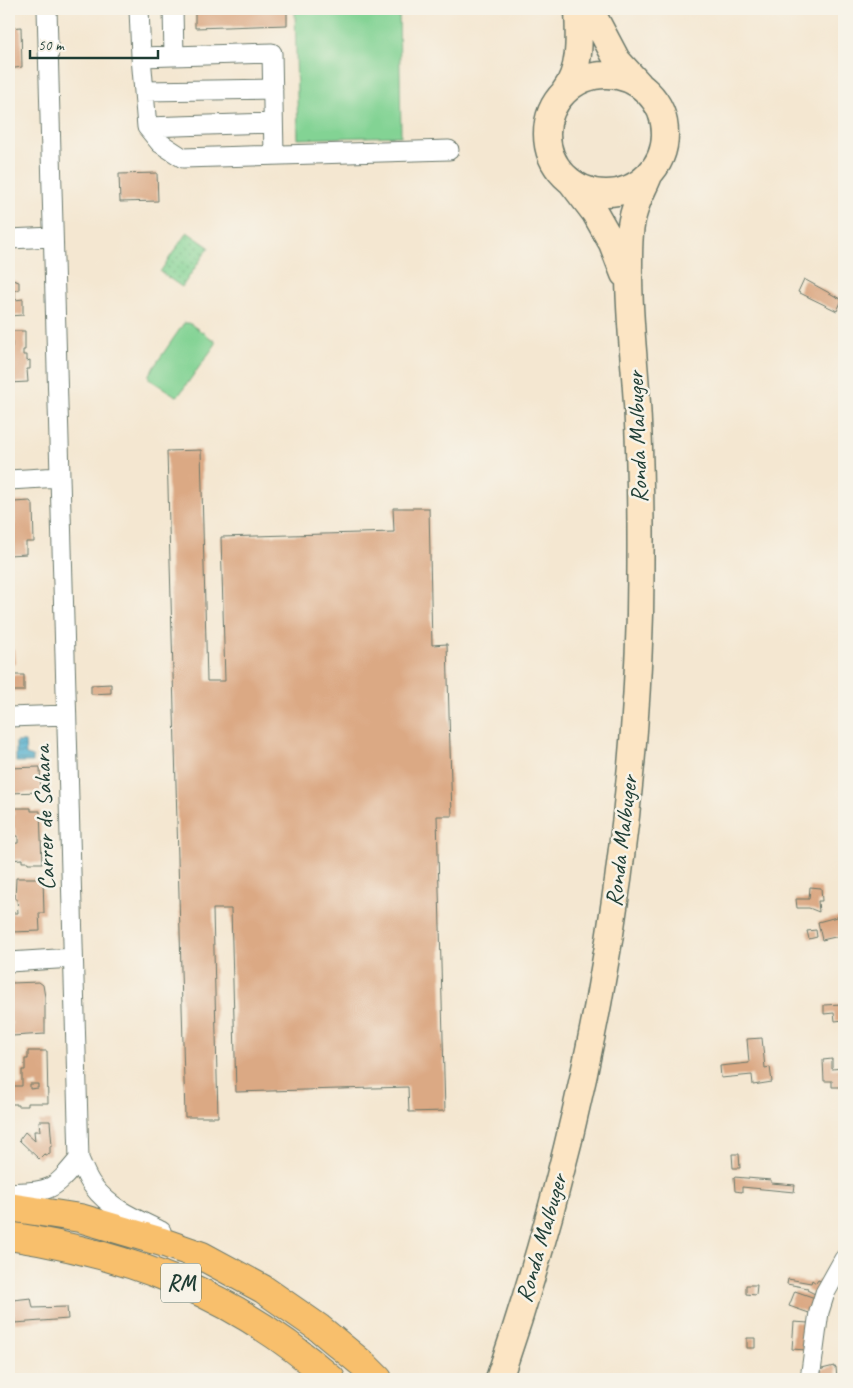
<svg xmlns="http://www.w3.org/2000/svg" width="853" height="1388" font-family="Caveat,sans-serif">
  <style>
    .grass { fill: #83d394; stroke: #518864 }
    .park { fill: url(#park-dots); stroke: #518864 }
    .water { fill: url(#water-rules); stroke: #387681 }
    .building { fill: #dba984; fill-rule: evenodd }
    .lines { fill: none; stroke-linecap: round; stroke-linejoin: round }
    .street-casing { stroke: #6a786b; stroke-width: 21 }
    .secondary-casing { stroke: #6a786b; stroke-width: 29 }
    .primary-casing { stroke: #6a786b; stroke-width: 30 }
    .street { stroke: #fff; stroke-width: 19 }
    .secondary { stroke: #fce5c4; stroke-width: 26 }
    .primary { stroke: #f8bf6c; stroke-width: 28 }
    .labels { text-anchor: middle; stroke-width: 5; stroke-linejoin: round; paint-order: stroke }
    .shield { fill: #f7f3e8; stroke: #60746a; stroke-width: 1 }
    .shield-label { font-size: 22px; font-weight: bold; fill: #1f3d34 }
    .street-label { font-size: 24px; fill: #1f3d34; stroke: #f7f3e8 }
  </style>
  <defs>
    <pattern id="park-dots" width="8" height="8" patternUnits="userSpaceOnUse" patternTransform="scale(1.25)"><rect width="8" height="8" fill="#83d394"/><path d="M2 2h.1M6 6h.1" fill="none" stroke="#6bac7a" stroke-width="1.8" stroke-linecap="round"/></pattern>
    <pattern id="water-rules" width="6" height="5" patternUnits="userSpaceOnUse" patternTransform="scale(1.25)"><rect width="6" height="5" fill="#50aece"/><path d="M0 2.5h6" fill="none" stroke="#428fa8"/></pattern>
  </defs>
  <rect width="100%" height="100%" fill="#f7f3e8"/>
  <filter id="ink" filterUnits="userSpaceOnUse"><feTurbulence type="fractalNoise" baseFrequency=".02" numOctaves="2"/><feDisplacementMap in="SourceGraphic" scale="10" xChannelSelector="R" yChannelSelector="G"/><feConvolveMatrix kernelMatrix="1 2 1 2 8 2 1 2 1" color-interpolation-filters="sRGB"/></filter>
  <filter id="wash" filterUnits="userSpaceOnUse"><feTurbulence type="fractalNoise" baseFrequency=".0096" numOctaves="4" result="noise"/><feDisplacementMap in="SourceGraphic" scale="20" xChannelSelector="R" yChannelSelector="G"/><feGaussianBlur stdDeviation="1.12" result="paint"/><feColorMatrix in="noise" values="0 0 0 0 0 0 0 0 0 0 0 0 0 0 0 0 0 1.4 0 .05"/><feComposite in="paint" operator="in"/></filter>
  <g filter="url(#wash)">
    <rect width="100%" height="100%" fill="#f4e7d1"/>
    <path class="grass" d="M 295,9 L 399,9 L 401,136 L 298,139 Z
      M 184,323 L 189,323 L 215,341 L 215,345 L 179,395 L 176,396 L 149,379 L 149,374 Z"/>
    <path class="park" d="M 187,232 L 209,247 L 182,287 L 160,272 Z"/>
    <path class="water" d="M 25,742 L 26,755 L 33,757 L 33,762 L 16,762 L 16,742 Z"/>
    <g id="blocks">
      <path class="building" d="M 195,9 L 287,9 L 287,25 L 195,28 Z
        M 21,27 L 22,67 L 9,69 L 9,28 Z
        M 157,173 L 158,201 L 120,202 L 119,174 Z
        M 9,178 L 12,178 L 13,211 L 9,211 Z
        M 9,279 L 19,282 L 19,290 L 15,290 L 15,300 L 23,299 L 23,315 L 9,316 Z
        M 804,279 L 842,300 L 837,311 L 798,292 Z
        M 12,331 L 25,331 L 25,350 L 23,350 L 23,355 L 27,355 L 27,361 L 30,360 L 30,369 L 27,369 L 28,382 L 9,383 L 9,347 L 12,347 Z
        M 201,450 L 207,681 L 225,681 L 221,537 L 394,532 L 393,508 L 429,508 L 432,645 L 447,644 L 452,816 L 437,816 L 445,1111 L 409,1112 L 408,1087 L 236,1092 L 231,909 L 213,909 L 218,1117 L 185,1117 L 167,451 Z
        M 30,501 L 33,505 L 34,542 L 26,542 L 26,554 L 9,555 L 9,524 L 15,524 L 14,502 Z
        M 9,649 L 14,649 L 15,664 L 11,664 L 11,675 L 24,675 L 24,691 L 9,691 Z
        M 111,684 L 111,693 L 91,694 L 91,685 Z
        M 40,767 L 41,792 L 9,793 L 9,768 Z
        M 13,808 L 31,808 L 31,811 L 40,811 L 42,863 L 28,863 L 28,862 L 22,862 L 22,859 L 9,860 L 9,844 L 18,843 L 18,836 L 15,836 L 15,828 L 9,828 L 9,815 L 14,815 Z
        M 16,878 L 43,878 L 44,913 L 39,913 L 40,931 L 12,932 L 11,913 L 18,913 L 17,899 L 15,899 Z
        M 810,887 L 821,888 L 822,901 L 818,901 L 819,912 L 809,908 L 797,908 L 796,899 L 809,899 Z
        M 844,915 L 844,935 L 822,940 L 818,922 Z
        M 816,930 L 817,937 L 809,939 L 807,931 Z
        M 39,982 L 43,985 L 45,997 L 45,1034 L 12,1036 L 12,1022 L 9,1022 L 9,996 L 11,996 L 11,983 Z
        M 841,1004 L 844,1020 L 835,1021 L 834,1013 L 824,1014 L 824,1005 Z
        M 762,1038 L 765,1068 L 770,1067 L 772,1082 L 753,1085 L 752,1075 L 721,1078 L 720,1066 L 749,1063 L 747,1039 Z
        M 28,1051 L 47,1051 L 48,1103 L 28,1103 L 28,1106 L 17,1106 L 17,1104 L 11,1104 L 11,1086 L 22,1086 L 22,1070 L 25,1070 L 25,1059 L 28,1059 ZM 30,1084 L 38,1084 L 38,1088 L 30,1089 Z
        M 832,1059 L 832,1069 L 844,1068 L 844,1087 L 832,1087 L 832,1081 L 824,1081 L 823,1060 Z
        M 39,1121 L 50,1121 L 52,1146 L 50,1146 L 50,1154 L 47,1155 L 44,1154 L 39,1159 L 19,1140 L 25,1132 L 35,1141 L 34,1131 L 40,1131 Z
        M 732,1154 L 739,1154 L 740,1168 L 733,1168 Z
        M 734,1177 L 771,1180 L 771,1183 L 795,1185 L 794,1192 L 742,1187 L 742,1192 L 735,1191 Z
        M 788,1279 L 811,1283 L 812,1280 L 816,1283 L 818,1280 L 825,1283 L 819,1296 L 807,1290 L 808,1288 L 787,1284 Z
        M 746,1285 L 757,1285 L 756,1295 L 746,1294 Z
        M 795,1291 L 818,1299 L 812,1314 L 789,1306 Z
        M 31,1298 L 33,1308 L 67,1307 L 68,1319 L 15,1323 L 13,1300 Z
        M 794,1322 L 808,1323 L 806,1350 L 792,1349 Z
        M 747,1338 L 755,1338 L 755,1348 L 747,1348 Z
        M 834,1366 L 834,1368 L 836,1367 L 837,1379 L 819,1379 L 822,1369 Z"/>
    </g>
  </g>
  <g filter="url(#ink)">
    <use href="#blocks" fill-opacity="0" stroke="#6a786b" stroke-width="1"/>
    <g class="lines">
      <g class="street-casing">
        <path id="street" d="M 47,9 L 79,1159 C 83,1167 87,1179 93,1186 C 110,1209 136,1219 161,1231
          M 139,9 L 141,57
          M 173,9 L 174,56
          M 144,91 L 273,89
          M 147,127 L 273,123
          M 274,155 L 272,53 L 141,57 L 147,127 L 160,143 L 183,158 L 449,150
          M 9,239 L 53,237
          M 9,480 L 60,477
          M 9,717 L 66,715
          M 9,962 L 73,958
          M 9,1193 C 51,1191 52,1192 79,1159
          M 810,1379 L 819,1312 L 825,1293 L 844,1259"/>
      </g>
      <g class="secondary-casing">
        <path id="secondary" d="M 590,9 L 617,60 L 639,84
          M547 134a59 59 0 1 1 118 0a59 59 0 1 1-118 0Z
          M 564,92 C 582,69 579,36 578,9
          M 572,183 L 595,213 L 612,243 L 624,274
          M 499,1379 C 583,1135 633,872 640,614 C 641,550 641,487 638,423 C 636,370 628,317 629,264 C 629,246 629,226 635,209 C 638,197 645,186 649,175"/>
      </g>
      <g class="primary-casing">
        <path id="primary" d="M 9,1207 L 80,1218 L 162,1242 L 202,1256 L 263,1289 L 319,1328 L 365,1366 L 378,1379
          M 9,1236 C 133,1255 236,1295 331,1379"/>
      </g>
      <use href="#street" class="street"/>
      <use href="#secondary" class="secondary"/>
      <use href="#primary" class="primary"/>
    </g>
  </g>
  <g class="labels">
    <rect class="shield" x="161" y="1263.5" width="40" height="39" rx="4"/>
    <g class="shield-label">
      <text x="181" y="1291">RM</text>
    </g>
    <g class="street-label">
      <text transform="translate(637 437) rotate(-92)" y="8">Ronda Malbuger</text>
      <text transform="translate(44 818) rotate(-92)" y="8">Carrer de Sahara</text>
      <text transform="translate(621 841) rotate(-83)" y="8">Ronda Malbuger</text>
      <text transform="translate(541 1238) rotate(-74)" y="8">Ronda Malbuger</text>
    </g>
  </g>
  <rect width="853" height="1388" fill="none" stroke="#f7f3e8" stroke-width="30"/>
  <path d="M30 50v8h128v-8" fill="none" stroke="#1f3d34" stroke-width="2.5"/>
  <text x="38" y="50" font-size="15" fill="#1f3d34" stroke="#f7f3e8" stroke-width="4" paint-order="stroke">50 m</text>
</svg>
